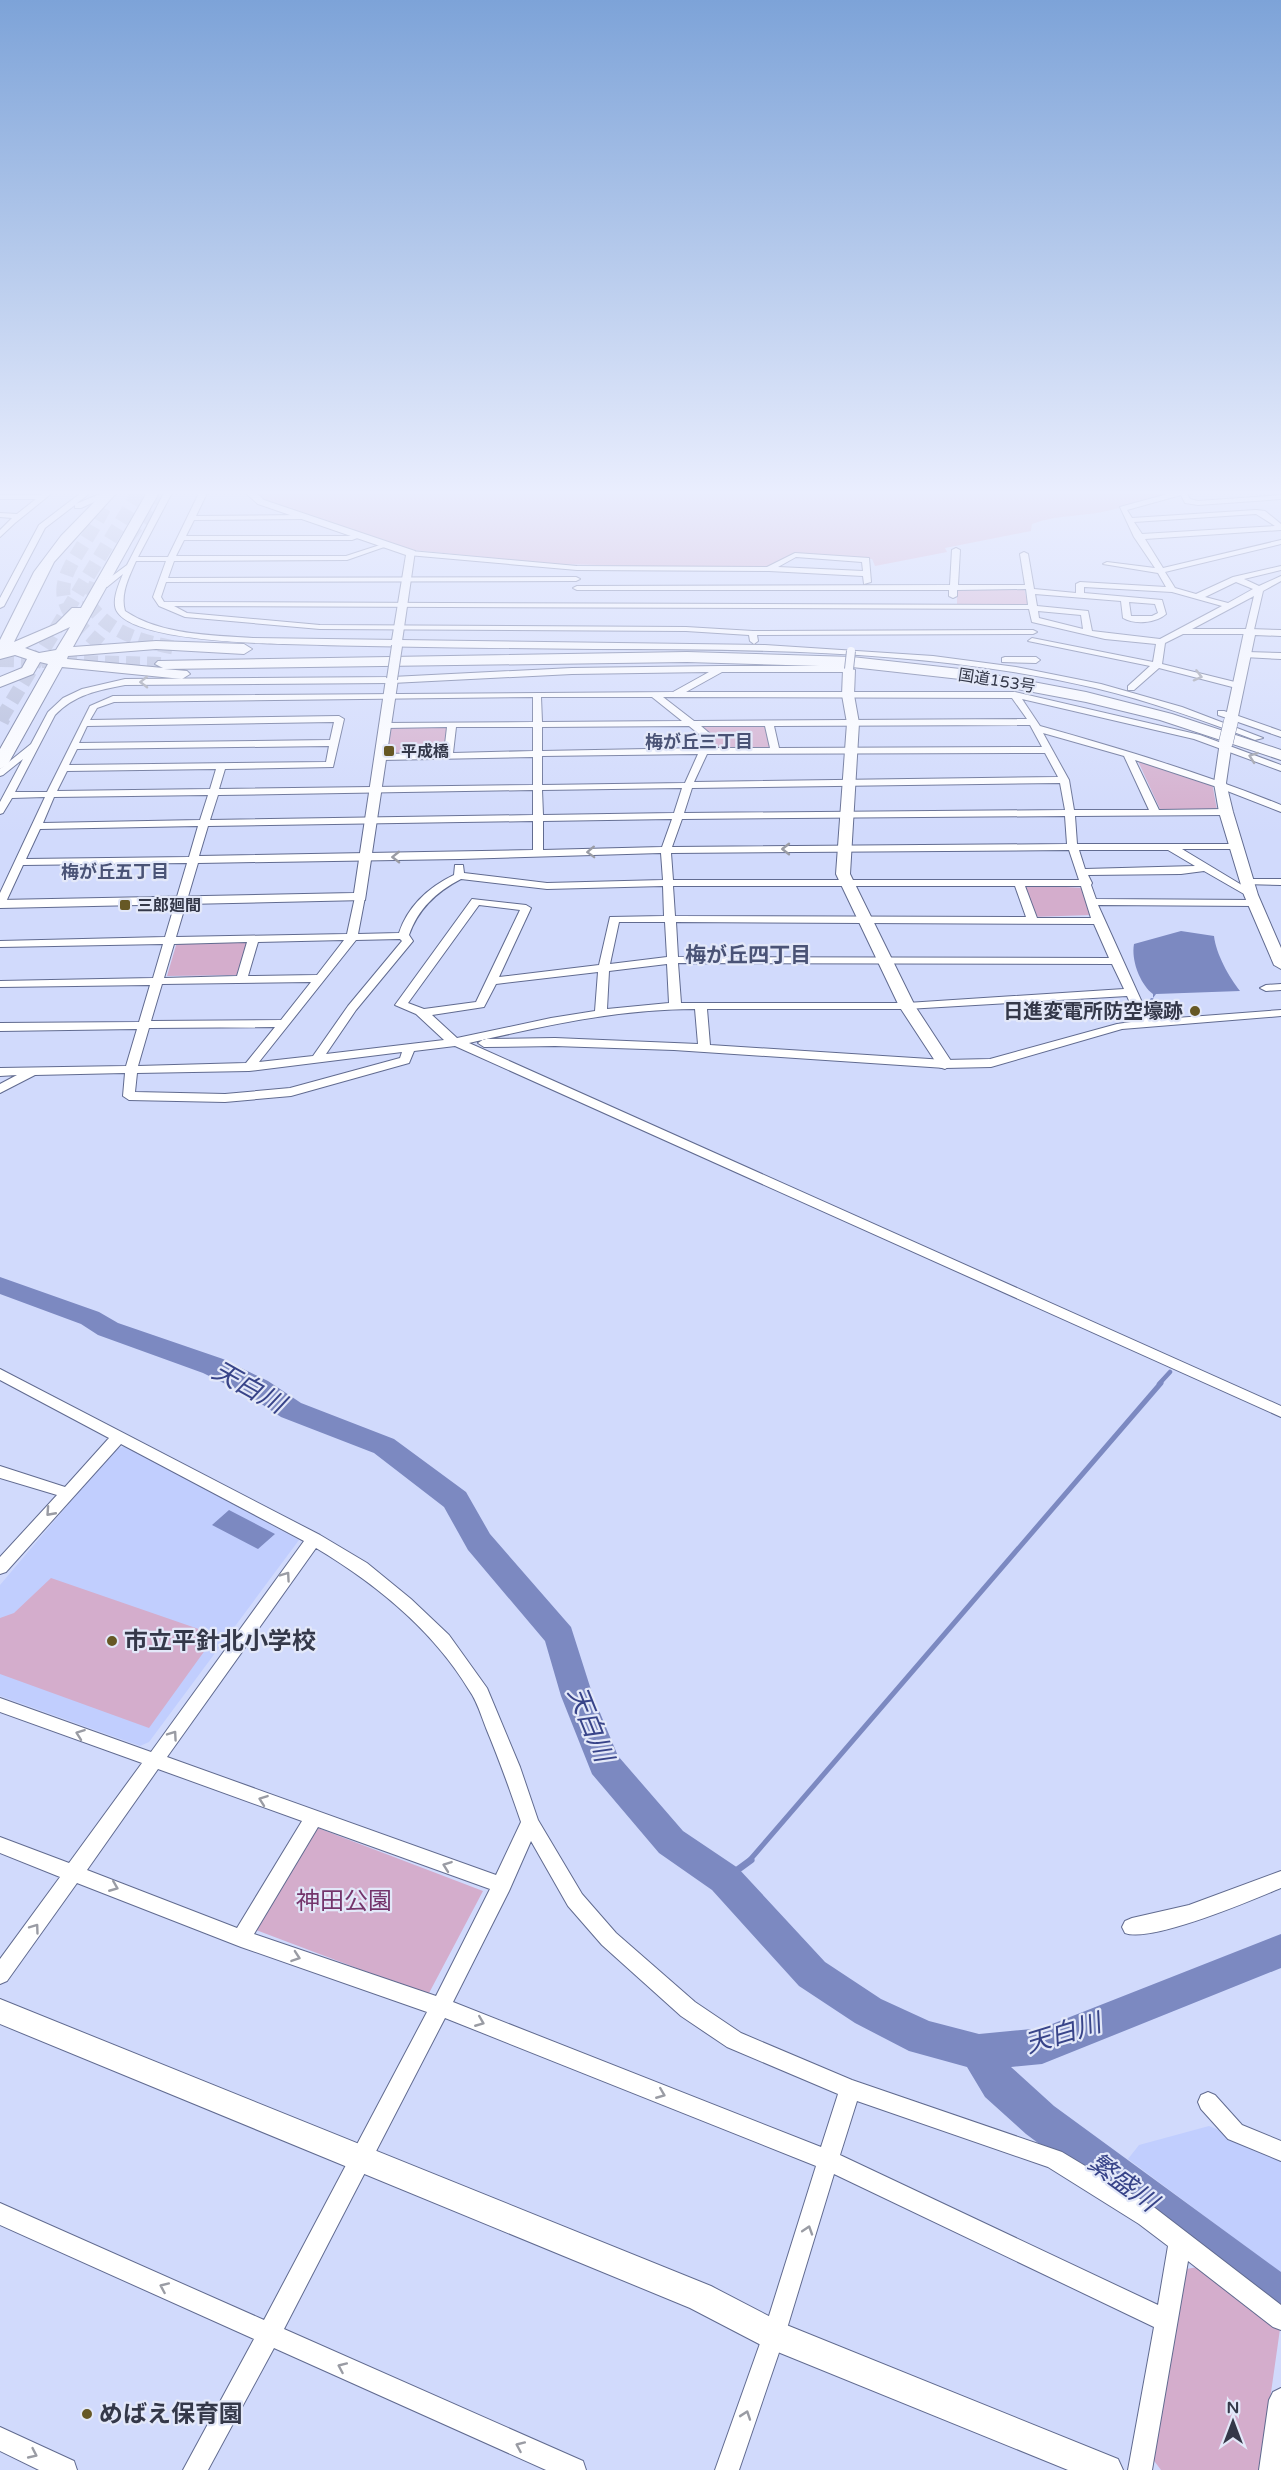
<svg xmlns="http://www.w3.org/2000/svg" width="1281" height="2470" font-family="'Varela Round','Noto Sans JP',sans-serif">
  <style>
    .built { fill: #c1cefe }
    .green { fill: #d4adcc }
    .water { fill: #7c89c1 }
    .lines { fill: none; stroke-linecap: round; stroke-linejoin: round }
    .stream-far3 { stroke: #7c89c1; stroke-width: 4 }
    .stream-far2 { stroke: #7c89c1; stroke-width: 4.5 }
    .stream-far1 { stroke: #7c89c1; stroke-width: 5 }
    .stream { stroke: #7c89c1; stroke-width: 7 }
    .river { fill: #7c89c1; fill-rule: evenodd }
    .highway-tunnel-far1 { stroke: #b2bad8; stroke-width: 14; stroke-dasharray: 14 7; stroke-linecap: butt }
    .highway-tunnel { stroke: #b2bad8; stroke-width: 18; stroke-dasharray: 18 9; stroke-linecap: butt }
    .street-casing { stroke: #616b90; stroke-width: 2 }
    .secondary-casing { stroke: #616b90; stroke-width: 2 }
    .highway-casing { stroke: #616b90; stroke-width: 2 }
    .street { fill: #fff; fill-rule: evenodd }
    .secondary { fill: #fff; fill-rule: evenodd }
    .highway { fill: #fff; fill-rule: evenodd }
    .street-bridge-casing { stroke: #616b90; stroke-width: 10; stroke-linecap: butt }
    .secondary-bridge-far1-casing { stroke: #616b90; stroke-width: 12; stroke-linecap: butt }
    .secondary-bridge-casing { stroke: #616b90; stroke-width: 15; stroke-linecap: butt }
    .street-bridge { stroke: #fff; stroke-width: 8 }
    .secondary-bridge-far1 { stroke: #fff; stroke-width: 10 }
    .secondary-bridge { stroke: #fff; stroke-width: 14 }
    .oneway { stroke: #9a9ca4 }
    .poi-dot { fill: #665825; stroke: #e3e8f9; stroke-width: 2 }
    .labels { text-anchor: middle; stroke-width: 4.5; stroke-linejoin: round; paint-order: stroke }
    .far-street-label { font-size: 16px; fill: #343849; stroke: #e3e8f9 }
    .far-poi-label { font-size: 16px; font-weight: bold; fill: #343849; stroke: #e3e8f9; text-anchor: start }
    .far-neighbourhood-label { font-size: 18px; font-weight: bold; fill: #4a5376; stroke: #e3e8f9 }
    .poi-label { font-size: 20px; font-weight: bold; fill: #343849; stroke: #e3e8f9; text-anchor: end }
    .neighbourhood-label { font-size: 21px; font-weight: bold; fill: #4a5376; stroke: #e3e8f9 }
    .near-poi-label { font-size: 24px; font-weight: bold; fill: #343849; stroke: #e3e8f9; text-anchor: start }
    .near-park-label { font-size: 24px; fill: #74346b; stroke: #e3e8f9 }
    .near-water-label { font-size: 26px; font-style: italic; fill: #384489; stroke: #e3e8f9 }
  </style>
  <rect width="100%" height="100%" fill="#d1dafc"/>
  <path class="built" d="M 126,1446 L 299,1540 L 149,1742 L 140,1746 L 0,1696 L 0,1585 L 115,1449 Z
    M 1209,2126 L 1281,2155 L 1281,2273 L 1128,2159 L 1139,2145 Z"/>
  <path class="green" d="M 253,489 L 1193,489 C 1164,492 1139,504 1111,510 C 1085,517 1058,514 1032,524 L 1031,531 L 945,548 L 947,552 L 875,566 L 872,559 L 793,554 L 767,568 L 738,568 L 552,564 L 414,550 L 267,501 Z
    M 1024,588 L 1028,605 L 957,605 L 957,589 Z
    M 698,724 L 767,724 L 772,750 L 710,748 L 715,738 Z
    M 390,726 L 449,726 L 446,753 L 386,754 Z
    M 1137,759 L 1212,782 L 1217,810 L 1160,809 Z
    M 1029,885 L 1085,888 L 1091,915 L 1032,917 L 1023,888 Z
    M 248,941 L 240,975 L 167,976 L 177,942 Z
    M 51,1578 L 216,1635 L 149,1728 L 0,1674 L 0,1618 L 14,1613 Z
    M 318,1828 L 483,1891 L 428,1995 L 256,1930 Z
    M 1204,2266 L 1280,2329 L 1260,2470 L 1161,2470 L 1152,2458 L 1186,2269 Z"/>
  <path class="water" d="M 1181,931 L 1214,936 C 1216,954 1229,977 1240,991 L 1156,994 L 1153,998 L 1153,994 C 1140,984 1131,960 1134,944 Z
    M 229,1510 L 275,1534 L 258,1549 L 212,1525 Z"/>
  <g class="lines">
    <path class="stream-far3" d="M 1151,1011 L 1152,1000"/>
    <path class="stream-far2" d="M 1151,1015 L 1151,1009
      M 1159,1384 L 1170,1372"/>
    <path class="stream-far1" d="M 749,1861 L 1161,1383"/>
    <path class="stream" d="M 725,1879 L 751,1860"/>
    <path class="river" d="M 0,1277 L 99,1312 L 118,1323 L 223,1359 L 268,1381 L 301,1403 L 394,1439 L 466,1492 L 490,1534 L 571,1627 L 593,1696 L 618,1756 L 683,1831 L 738,1868 L 825,1962 L 881,1999 L 929,2021 L 979,2034 L 1042,2028 L 1281,1934 L 1281,1968 L 1042,2064 L 1011,2067 L 1054,2106 L 1281,2272 L 1281,2319 L 1266,2313 L 1026,2134 L 985,2097 L 967,2067 L 909,2051 L 855,2023 L 799,1986 L 712,1890 L 659,1853 L 592,1774 L 561,1696 L 545,1641 L 468,1550 L 444,1507 L 374,1453 L 281,1417 L 248,1395 L 203,1373 L 98,1335 L 81,1324 L 0,1294 Z"/>
    <path class="highway-tunnel-far1" d="M 104,508 C 73,572 29,591 107,649
      M 128,537 L 152,507 L 158,489
      M 96,583 L 89,604 C 111,634 141,641 176,648
      M 0,660 L 163,664
      M 1,719 L 141,489"/>
    <path class="highway-tunnel" d="M 0,721 L 2,717"/>
    <g class="street-casing">
      <path id="street" d="M 48,489 L 57,489 L 15,523 L 0,537 L 0,530 L 12,518 L 0,517 L 0,513 L 17,514 L 36,499 L 0,499 L 0,495 L 41,495 Z
        M 86,489 L 95,489 L 76,504 L 107,491 L 114,493 L 81,508 L 75,508 L 75,505 L 45,528 L 4,606 L 0,608 L 0,598 L 39,525 Z
        M 166,489 L 174,489 L 138,557 L 168,557 L 201,489 L 209,489 L 196,516 L 304,515 L 308,517 L 304,519 L 194,520 L 186,536 L 352,536 L 359,534 L 363,536 L 352,540 L 184,540 L 176,556 L 346,556 L 386,543 L 390,545 L 347,560 L 174,561 L 168,578 L 576,577 L 580,579 L 576,581 L 166,582 L 161,597 L 164,602 L 1028,605 L 1026,589 L 957,590 L 957,596 L 953,598 L 949,596 L 949,590 L 577,590 L 573,588 L 577,586 L 950,585 L 952,550 L 956,548 L 960,550 L 958,585 L 1025,585 L 1020,554 L 1024,552 L 1028,554 L 1034,589 L 1076,593 L 1076,584 L 1080,582 L 1166,587 L 1158,573 L 1103,564 L 1107,562 L 1155,568 L 1134,537 L 1120,507 L 1182,490 L 1219,489 L 1187,494 L 1190,499 L 1198,501 L 1281,495 L 1281,499 L 1198,505 L 1185,503 L 1181,495 L 1127,510 L 1132,518 L 1256,510 L 1265,511 L 1281,524 L 1281,530 L 1145,539 L 1163,568 L 1281,540 L 1281,544 L 1165,572 L 1175,588 L 1196,594 L 1233,577 L 1281,566 L 1281,570 L 1244,579 L 1259,586 L 1281,576 L 1281,581 L 1263,591 L 1253,634 L 1183,634 L 1165,643 L 1162,664 L 1243,684 L 1243,688 L 1240,689 L 1159,668 L 1134,690 L 1128,690 L 1128,686 L 1150,666 L 1028,641 L 1032,638 L 1153,662 L 1156,644 L 1105,639 L 1032,622 L 1029,609 L 174,606 L 187,613 L 320,625 L 686,627 L 753,631 L 1033,630 L 1037,632 L 1033,634 L 757,635 L 758,641 L 754,644 L 750,641 L 749,635 L 686,631 L 320,629 L 185,617 L 159,606 L 153,597 L 166,561 L 136,561 C 129,577 120,594 125,611 C 161,635 210,635 253,638 L 765,645 L 933,656 L 1016,667 L 1101,684 L 1182,707 L 1263,738 L 1255,740 C 1202,720 1150,701 1095,688 C 931,650 762,649 595,649 C 491,648 387,647 284,644 C 250,643 138,640 118,613 C 110,603 119,584 123,574 L 107,587 L 100,585 L 127,565 ZM 1256,514 L 1275,526 L 1142,534 L 1134,522 ZM 1236,582 L 1253,589 L 1228,603 L 1205,597 ZM 1084,587 L 1172,592 L 1222,606 L 1160,639 L 1092,631 L 1088,611 L 1037,606 L 1035,594 L 1121,601 L 1123,618 C 1135,625 1156,623 1166,614 L 1162,600 L 1084,593 ZM 1254,596 L 1246,629 L 1192,629 ZM 1129,602 L 1155,604 L 1158,613 L 1152,616 L 1131,616 ZM 1038,611 L 1081,615 L 1083,629 L 1039,618 Z
        M 411,551 L 577,566 L 767,567 L 795,553 L 869,558 L 871,582 L 864,584 L 863,576 L 769,571 L 577,570 L 408,555 L 407,553 ZM 796,557 L 862,562 L 863,571 L 778,567 Z
        M 1247,652 L 1281,653 L 1281,659 L 1244,657 L 1243,655 Z
        M 1005,657 L 1036,657 L 1040,660 L 1036,663 L 1002,662 L 1002,658 Z
        M 720,666 L 849,666 L 853,669 L 849,672 L 722,672 L 686,692 L 1015,692 L 1200,735 L 1281,765 L 1281,771 L 1194,739 L 1022,699 L 1040,726 C 1122,749 1202,773 1281,805 L 1281,812 L 1217,787 L 1135,760 L 1159,810 L 1226,809 L 1231,812 L 1226,815 L 1075,816 L 1077,844 L 1241,844 L 1241,848 L 1237,849 L 1182,849 L 1255,893 L 1255,897 L 1251,898 L 1204,871 L 1181,874 L 1088,875 L 1092,883 L 1091,885 L 1096,899 L 1254,900 L 1259,903 L 1254,906 L 1098,905 L 1150,1020 L 1281,1010 L 1281,1016 L 1122,1029 L 991,1067 L 945,1068 L 674,1050 L 555,1046 L 484,1047 L 478,1043 L 484,1039 L 555,1038 L 698,1044 L 695,1009 C 618,1009 544,1026 469,1043 L 1281,1406 L 1281,1417 L 455,1046 L 414,1051 L 409,1063 L 291,1096 L 225,1102 L 129,1100 L 123,1096 L 125,1073 L 35,1075 L 0,1093 L 0,1084 L 17,1075 L 0,1076 L 0,1068 L 126,1066 L 137,1029 L 0,1031 L 0,1023 L 139,1022 L 150,985 L 0,987 L 0,981 L 153,978 L 163,944 L 0,947 L 0,941 L 165,937 L 187,863 L 23,865 L 5,904 L 0,907 L 0,893 L 45,797 L 12,798 L 3,813 L 0,814 L 0,802 L 23,759 L 3,775 L 0,776 L 0,769 L 31,744 L 48,712 L 63,698 L 82,689 L 125,679 L 392,677 L 572,668 ZM 709,672 L 673,692 L 113,696 L 90,706 L 47,792 L 15,792 L 55,715 C 74,695 98,690 125,685 L 392,683 L 572,674 ZM 533,697 L 533,722 L 383,723 L 383,727 L 386,728 L 447,727 L 444,753 L 382,754 L 377,757 L 382,760 L 533,757 L 533,785 L 219,789 L 225,769 L 333,767 L 344,719 L 339,716 L 90,720 L 97,708 L 114,702 ZM 541,697 L 652,697 L 682,721 L 542,722 ZM 663,697 L 1012,698 L 1027,719 L 694,721 ZM 334,722 L 330,740 L 79,743 L 87,726 ZM 1030,725 L 1042,747 L 779,748 L 774,726 ZM 689,726 L 705,739 L 701,748 L 542,751 L 542,727 ZM 701,726 L 765,726 L 770,748 L 710,748 L 715,738 ZM 456,727 L 533,727 L 533,751 L 453,753 ZM 1043,733 L 1124,756 L 1149,810 L 1074,810 L 1069,780 ZM 329,746 L 326,762 L 69,765 L 77,749 ZM 1045,753 L 1058,777 L 694,782 L 707,754 ZM 698,754 L 685,783 L 542,785 L 542,756 ZM 216,769 L 210,789 L 57,791 L 67,771 ZM 1060,783 L 1065,810 L 684,813 L 692,788 ZM 682,788 L 674,813 L 543,815 L 542,790 ZM 533,790 L 533,815 L 210,820 L 218,795 ZM 208,795 L 200,820 L 43,823 L 54,797 ZM 1065,816 L 1067,844 L 672,847 L 682,819 ZM 672,819 L 662,847 L 543,850 L 543,821 ZM 533,821 L 533,850 L 199,856 L 208,826 ZM 198,826 L 189,857 L 26,859 L 40,829 ZM 1069,850 L 1079,880 L 673,880 L 671,853 ZM 1079,850 L 1168,850 L 1195,866 L 1085,869 ZM 661,853 L 663,880 L 547,883 L 464,873 L 463,865 L 455,865 L 454,875 C 429,887 408,906 399,933 L 358,934 L 365,897 L 360,894 L 355,897 L 347,934 L 176,937 L 198,863 L 460,859 ZM 461,879 L 547,889 L 663,886 L 664,916 L 610,917 L 599,965 L 499,977 L 531,908 L 526,905 L 472,899 L 395,1005 L 416,1014 L 444,1040 L 326,1054 L 356,1010 L 413,941 L 409,935 C 418,909 436,892 461,879 ZM 673,886 L 1015,886 L 1026,917 L 675,916 ZM 1025,886 L 1081,886 L 1091,918 L 1037,918 ZM 479,905 L 520,910 L 476,1002 L 424,1009 L 408,1003 ZM 619,922 L 665,922 L 667,957 L 610,964 ZM 676,922 L 1094,924 L 1109,958 L 678,957 ZM 400,939 L 402,941 L 348,1006 L 313,1056 L 259,1062 L 356,940 ZM 344,940 L 317,975 L 248,976 L 258,942 ZM 247,942 L 237,976 L 164,978 L 174,944 ZM 678,963 L 1112,964 L 1124,989 L 907,1003 L 681,1003 ZM 667,964 L 669,1003 L 607,1009 L 609,971 ZM 598,972 L 595,1011 L 551,1018 L 457,1038 L 432,1015 L 484,1007 L 496,984 ZM 311,982 L 281,1020 L 151,1021 L 162,984 ZM 1127,996 L 1138,1021 L 1117,1024 L 990,1059 L 945,1060 L 710,1045 L 707,1009 L 907,1009 ZM 275,1027 L 246,1063 L 138,1066 L 149,1028 ZM 402,1052 L 400,1058 L 290,1088 L 225,1094 L 135,1092 L 137,1073 L 249,1071 Z
        M 1218,711 L 1224,711 L 1281,731 L 1281,737 L 1218,715 Z
        M 1248,879 L 1281,879 L 1281,885 L 1244,884 L 1243,882 Z
        M 1281,984 L 1281,990 L 1266,991 L 1260,988 L 1266,985 Z
        M 0,1369 L 320,1535 L 367,1563 L 411,1599 L 449,1635 L 487,1688 L 520,1767 L 538,1820 L 582,1894 L 616,1933 L 695,2002 L 741,2033 L 852,2080 L 1062,2152 L 1155,2208 L 1281,2305 L 1281,2330 L 1273,2327 L 1188,2261 L 1152,2470 L 1128,2470 L 1154,2327 L 834,2174 L 785,2335 L 739,2470 L 715,2470 L 763,2335 L 816,2166 L 445,2018 L 284,2329 L 583,2461 L 586,2470 L 546,2470 L 274,2348 L 208,2470 L 183,2470 L 254,2339 L 0,2225 L 0,2203 L 264,2320 L 427,2012 L 241,1947 L 77,1883 L 7,1981 L 0,1984 L 0,1959 L 60,1877 L 0,1853 L 0,1837 L 69,1863 L 142,1763 L 0,1712 L 0,1698 L 151,1752 L 304,1541 L 121,1444 L 6,1572 L 0,1574 L 0,1557 L 57,1495 L 0,1478 L 0,1466 L 65,1487 L 109,1438 L 0,1380 ZM 316,1548 C 376,1584 432,1629 469,1690 C 477,1701 481,1715 486,1728 C 499,1759 510,1790 521,1822 L 496,1875 L 167,1757 ZM 158,1769 L 302,1821 L 237,1928 L 87,1870 ZM 318,1827 L 490,1889 L 436,1996 L 254,1934 ZM 531,1841 L 568,1906 L 602,1945 L 681,2016 L 727,2047 L 838,2094 L 821,2147 L 453,2002 L 509,1891 ZM 857,2101 L 1048,2167 L 1139,2224 L 1168,2246 L 1158,2305 L 840,2155 Z
        M 1281,1871 L 1281,1888 C 1252,1900 1152,1943 1125,1933 L 1122,1927 L 1125,1921 L 1132,1918 L 1189,1905 Z
        M 1208,2092 L 1215,2095 L 1242,2125 L 1281,2141 L 1281,2161 L 1228,2139 L 1201,2109 L 1198,2102 L 1201,2095 Z
        M 1281,2388 L 1281,2470 L 1259,2470 L 1269,2400 L 1273,2392 Z
        M 0,2427 L 74,2461 L 77,2470 L 39,2470 L 0,2451 Z"/>
    </g>
    <g class="secondary-casing">
      <path id="secondary" d="M 241,489 L 252,489 L 264,500 L 415,551 L 401,648 L 391,646 L 406,555 L 258,504 Z
        M 1250,629 L 1281,630 L 1281,636 L 1255,635 L 1237,721 L 1231,725 L 1225,721 L 1244,632 Z
        M 849,667 L 855,670 L 854,695 L 859,723 L 850,874 L 915,1006 L 953,1064 L 945,1069 L 939,1067 L 899,1006 L 836,874 L 847,723 L 842,695 L 843,670 Z
        M 392,676 L 398,679 L 365,900 L 0,908 L 0,900 L 354,893 L 386,679 Z
        M 1226,738 L 1232,742 L 1226,783 L 1233,812 L 1258,895 L 1281,948 L 1281,969 L 1274,965 L 1244,895 L 1219,812 L 1214,783 L 1220,742 Z
        M 0,1999 L 711,2286 L 784,2324 L 1118,2459 L 1123,2470 L 1068,2470 L 763,2346 L 690,2308 L 0,2024 Z"/>
    </g>
    <g class="highway-casing">
      <path id="highway" d="M 107,489 L 120,489 L 54,562 L 14,642 L 56,624 L 72,608 L 81,608 L 149,489 L 161,489 L 73,647 L 156,641 L 244,644 L 252,649 L 244,654 L 156,649 L 68,656 L 67,659 L 163,668 L 155,664 L 158,661 L 687,652 L 852,657 L 969,670 L 1086,692 L 1172,714 L 1281,750 L 1281,760 L 1160,720 L 1086,702 L 969,680 L 852,667 L 687,662 L 164,669 L 187,671 L 190,674 L 182,679 L 62,667 L 8,764 L 0,769 L 0,749 L 48,664 L 40,662 L 33,674 L 0,687 L 0,677 L 22,668 L 27,659 L 15,655 L 0,659 L 0,640 L 34,572 L 61,536 ZM 70,627 L 56,650 L 39,653 L 25,648 Z"/>
    </g>
    <use href="#street" class="street"/>
    <use href="#secondary" class="secondary"/>
    <use href="#highway" class="highway"/>
    <g class="street-bridge-casing">
      <path id="street-bridge" d="M 849,669 L 851,651"/>
    </g>
    <g class="secondary-bridge-far1-casing">
      <path id="secondary-bridge-far1" d="M 392,679 L 397,646"/>
    </g>
    <g class="secondary-bridge-casing">
      <path id="secondary-bridge" d="M 1226,742 L 1231,721"/>
    </g>
    <use href="#street-bridge" class="street-bridge"/>
    <use href="#secondary-bridge-far1" class="secondary-bridge-far1"/>
    <use href="#secondary-bridge" class="secondary-bridge"/>
  </g>
  <defs><path id="oneway-chevron" d="M-2-3.5L2.5 0L-2 3.5" fill="none" stroke-width="1.6" stroke-linecap="round" stroke-linejoin="round" transform="scale(1.5)"/></defs>
  <g class="oneway">
    <use href="#oneway-chevron" transform="translate(1198 676) rotate(14)"/>
    <use href="#oneway-chevron" transform="translate(144 682) rotate(179)"/>
    <use href="#oneway-chevron" transform="translate(1253 757) rotate(-160)"/>
    <use href="#oneway-chevron" transform="translate(786 849) rotate(180)"/>
    <use href="#oneway-chevron" transform="translate(591 852) rotate(178)"/>
    <use href="#oneway-chevron" transform="translate(396 857) rotate(179)"/>
    <use href="#oneway-chevron" transform="translate(50 1512) rotate(132)"/>
    <use href="#oneway-chevron" transform="translate(286 1576) rotate(-55)"/>
    <use href="#oneway-chevron" transform="translate(80 1734) rotate(-160)"/>
    <use href="#oneway-chevron" transform="translate(173 1735) rotate(-55)"/>
    <use href="#oneway-chevron" transform="translate(263 1800) rotate(-160)"/>
    <use href="#oneway-chevron" transform="translate(447 1866) rotate(-160)"/>
    <use href="#oneway-chevron" transform="translate(114 1887) rotate(22)"/>
    <use href="#oneway-chevron" transform="translate(35 1928) rotate(-54)"/>
    <use href="#oneway-chevron" transform="translate(296 1957) rotate(19)"/>
    <use href="#oneway-chevron" transform="translate(480 2022) rotate(22)"/>
    <use href="#oneway-chevron" transform="translate(661 2094) rotate(22)"/>
    <use href="#oneway-chevron" transform="translate(808 2230) rotate(-72)"/>
    <use href="#oneway-chevron" transform="translate(164 2287) rotate(-156)"/>
    <use href="#oneway-chevron" transform="translate(342 2367) rotate(-156)"/>
    <use href="#oneway-chevron" transform="translate(746 2415) rotate(-71)"/>
    <use href="#oneway-chevron" transform="translate(520 2446) rotate(-156)"/>
    <use href="#oneway-chevron" transform="translate(33 2454) rotate(25)"/>
  </g>
  <linearGradient id="sky" x2="0" y2="1"><stop stop-color="#7da3d8"/><stop offset="0.59" stop-color="#eaeefe"/><stop offset="1" stop-color="#eaeefe" stop-opacity="0"/></linearGradient>
  <rect width="1281" height="835" fill="url(#sky)"/>
  <g class="poi-dot">
    <rect x="383" y="745" width="12" height="12" rx="3"/>
    <rect x="119" y="899" width="12" height="12" rx="3"/>
    <circle cx="1195" cy="1011" r="6"/>
    <circle cx="112" cy="1641" r="6"/>
    <circle cx="87" cy="2414" r="6"/>
  </g>
  <g class="labels">
    <g class="far-street-label">
      <text transform="translate(997 680) rotate(9)" y="6">国道153号</text>
    </g>
    <g class="far-poi-label">
      <text x="401" y="757">平成橋</text>
      <text x="137" y="911">三郎廻間</text>
    </g>
    <g class="far-neighbourhood-label">
      <text x="699" y="748">梅が丘三丁目</text>
      <text x="115" y="878">梅が丘五丁目</text>
    </g>
    <g class="poi-label">
      <text x="1183" y="1018">日進変電所防空壕跡</text>
    </g>
    <g class="neighbourhood-label">
      <text x="748" y="962">梅が丘四丁目</text>
    </g>
    <g class="near-poi-label">
      <text x="124" y="1649">市立平針北小学校</text>
      <text x="99" y="2422">めばえ保育園</text>
    </g>
    <g class="near-park-label">
      <text x="344" y="1909">神田公園</text>
    </g>
    <g class="near-water-label">
      <text transform="translate(249 1387) rotate(29)" y="9">天白川</text>
      <text transform="translate(591 1724) rotate(68)" y="9">天白川</text>
      <text transform="translate(1063 2033) rotate(-17)" y="9">天白川</text>
      <text transform="translate(1123 2182) rotate(36)" y="9">繁盛川</text>
    </g>
  </g>
  <g transform="translate(1233 2422)" stroke="#e3e8f9" stroke-width="4.5" paint-order="stroke">
  <path d="M0-4.5L10 22L0 15L-10 22Z" fill="#343849"/>
  <text y="-9" font-size="16" font-weight="bold" text-anchor="middle" fill="#343849">N</text>
  </g>
</svg>
